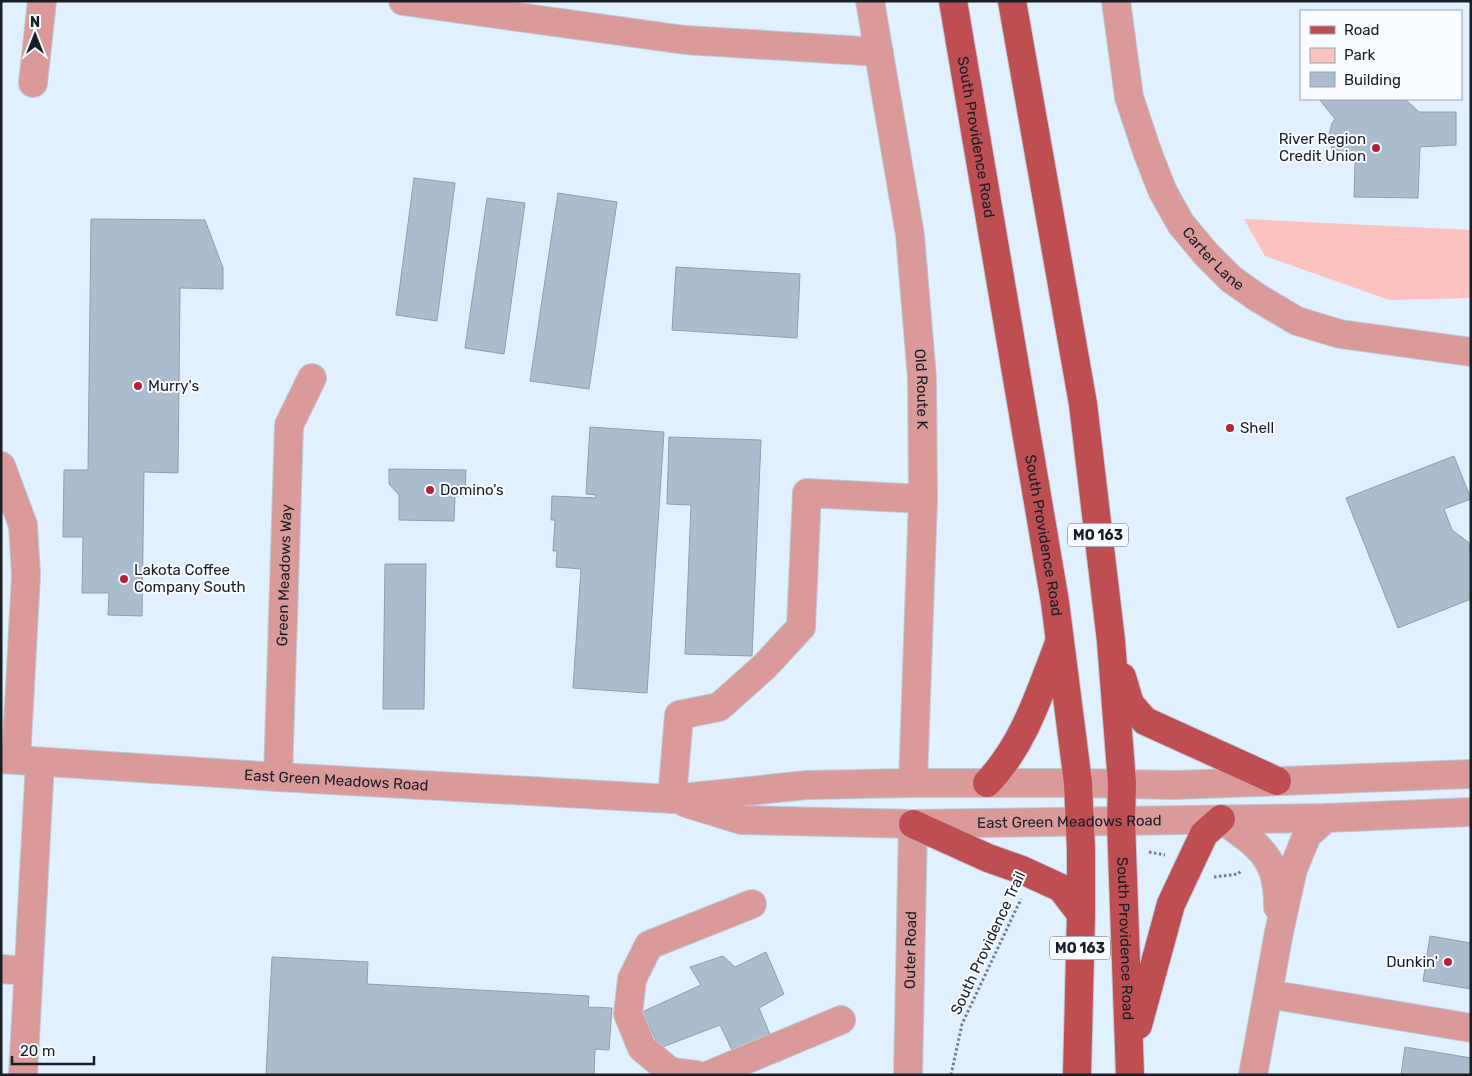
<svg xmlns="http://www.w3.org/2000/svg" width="1472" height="1076" font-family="Rubik,sans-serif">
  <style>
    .green { fill: #fbc2c0 }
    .building { fill: #aabcce; stroke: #8d9eaf }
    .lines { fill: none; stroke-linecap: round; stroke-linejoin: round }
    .minor-casing { stroke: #bdcad7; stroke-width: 30 }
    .major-casing { stroke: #bdcad7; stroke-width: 30 }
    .path { stroke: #737e88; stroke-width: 3; stroke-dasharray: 2.5 2.5; stroke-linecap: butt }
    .minor { stroke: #da9a99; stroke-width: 28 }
    .major { stroke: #be4e52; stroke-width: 28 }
    .poi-dot { fill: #b42235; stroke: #f8fbff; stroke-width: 2 }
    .labels { text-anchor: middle; stroke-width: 4; stroke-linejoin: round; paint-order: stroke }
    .shield { fill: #f8fbff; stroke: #5b6066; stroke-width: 1 }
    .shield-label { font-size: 14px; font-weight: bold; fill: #181e25 }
    .street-label { font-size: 15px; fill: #181e25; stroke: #f8fbff }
    .poi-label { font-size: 15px; fill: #181e25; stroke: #f8fbff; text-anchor: start }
  </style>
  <rect width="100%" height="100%" fill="#e1f0fe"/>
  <path class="green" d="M 1244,219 L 1471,230 L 1471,298 L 1389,300 L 1265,256 Z"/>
  <path class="building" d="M 1319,99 L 1405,99 L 1419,112 L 1456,112 L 1456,145 L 1420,147 L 1418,198 L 1354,197 L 1355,162 L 1340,156 L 1332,150 L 1329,135 L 1332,123 L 1335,119 Z
    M 414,178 L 455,183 L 437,321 L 396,315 Z
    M 558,193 L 617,202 L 589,389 L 530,381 Z
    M 487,198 L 525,203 L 504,354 L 465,348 Z
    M 91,219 L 205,220 L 223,268 L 223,289 L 180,288 L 178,473 L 144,472 L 142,616 L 108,615 L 109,593 L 82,593 L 83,537 L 63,537 L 64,470 L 88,470 Z
    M 676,267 L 800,274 L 797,338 L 672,330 Z
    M 590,427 L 664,432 L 647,693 L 573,688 L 581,569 L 556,567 L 557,551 L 553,551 L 555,520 L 551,520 L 552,496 L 596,498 L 596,495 L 586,494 Z
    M 669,437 L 761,440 L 752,656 L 685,654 L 691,505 L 667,504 Z
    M 1454,456 L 1471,499 L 1444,509 L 1452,530 L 1468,542 L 1471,549 L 1471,599 L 1398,628 L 1346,498 Z
    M 389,469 L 466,470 L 465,496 L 455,496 L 454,521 L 399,520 L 399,495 L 389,484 Z
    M 385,564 L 426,564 L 424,709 L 383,709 Z
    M 1430,936 L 1471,943 L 1471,989 L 1423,981 Z
    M 766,952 L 784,994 L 759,1008 L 781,1061 L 743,1073 L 720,1025 L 660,1048 L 642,1012 L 701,985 L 690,967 L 723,956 L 735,967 Z
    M 272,957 L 368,962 L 367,984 L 589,996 L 588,1007 L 612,1008 L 609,1050 L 595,1049 L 594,1075 L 266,1075 Z
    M 1405,1047 L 1471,1058 L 1471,1075 L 1401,1075 Z"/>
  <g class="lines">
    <g class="minor-casing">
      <g id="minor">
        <path d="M 403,1 L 685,40 L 879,52"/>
        <path id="s1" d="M 870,1 L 910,235 L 922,378 L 923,499 L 913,783"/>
        <path id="s2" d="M 1116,1 L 1129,97 L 1148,154 L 1163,192 L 1181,224 L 1206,254 L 1231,279 L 1258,298 L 1297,321 L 1340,334 L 1471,352"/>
        <path d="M 33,83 L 42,1"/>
        <path d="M 1,466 L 23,525 L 26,575 L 16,760"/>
        <path id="s3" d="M 1,759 L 278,777 L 672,799 L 807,785 L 913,783 L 1078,783 L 1176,785 L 1471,774"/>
        <path id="s4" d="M 278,777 L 289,425 L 312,378"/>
        <path d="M 672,799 L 679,715 L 719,707 L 765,666 L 801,627 L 807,493 L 923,499"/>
        <path id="s5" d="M 686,803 L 741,820 L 913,824 L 1326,818 L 1471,812"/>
        <path d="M 1221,819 C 1239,832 1263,846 1272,868 C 1277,880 1278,894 1278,907"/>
        <path d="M 1,969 L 28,971"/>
        <path d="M 1268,994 L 1471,1028"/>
        <path d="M 23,1075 L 40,762"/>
        <path d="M 696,1075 L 671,1072 L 642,1048 L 628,1014 L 632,979 L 649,945 L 752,904"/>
        <path d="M 709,1075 L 841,1020"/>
        <path id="s6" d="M 908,1075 L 913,824"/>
        <path d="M 1253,1075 L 1279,932 L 1293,869 L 1307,835 L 1326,818"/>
      </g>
    </g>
    <g class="major-casing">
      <g id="major">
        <path id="s7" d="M 953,1 L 1055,602 L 1078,783 L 1081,850 L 1081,914 L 1077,1075"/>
        <path id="s8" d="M 1012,1 L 1083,404 L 1111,641 L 1122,783 L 1121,822 L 1130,1075"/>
        <path d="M 1122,677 L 1130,704 L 1145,721 L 1277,781"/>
        <path d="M 987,783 C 1024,745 1040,692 1059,643"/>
        <path d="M 913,824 L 988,858 L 1022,870 L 1061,888 L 1081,914"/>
        <path d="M 1138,1025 L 1171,904 L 1204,834 L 1221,819"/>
      </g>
    </g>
    <path class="path" d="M 1149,852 L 1165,855
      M 1214,877 L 1238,874 L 1241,871
      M 951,1075 L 962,1024 L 1021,899"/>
    <use href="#minor" class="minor"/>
    <use href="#major" class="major"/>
  </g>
  <g class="poi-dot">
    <circle cx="1376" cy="148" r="5"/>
    <circle cx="138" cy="386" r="5"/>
    <circle cx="1230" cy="428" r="5"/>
    <circle cx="430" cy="490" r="5"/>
    <circle cx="124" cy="579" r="5"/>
    <circle cx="1448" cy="962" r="5"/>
  </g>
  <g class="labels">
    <g class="shield">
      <rect x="1068" y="523.5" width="60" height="23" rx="4"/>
      <rect x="1050" y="936.5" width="60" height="23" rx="4"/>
    </g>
    <g class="shield-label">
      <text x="1098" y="540">MO 163</text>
      <text x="1080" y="953">MO 163</text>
    </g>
    <g class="street-label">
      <text dy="5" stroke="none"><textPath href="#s7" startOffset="138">South Providence Road</textPath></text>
      <text dy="5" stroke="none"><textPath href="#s2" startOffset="282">Carter Lane</textPath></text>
      <text dy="5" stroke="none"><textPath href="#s1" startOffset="392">Old Route K</textPath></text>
      <text dy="5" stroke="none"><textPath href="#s7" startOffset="542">South Providence Road</textPath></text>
      <text dy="5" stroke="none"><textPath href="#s4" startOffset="202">Green Meadows Way</textPath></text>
      <text dy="5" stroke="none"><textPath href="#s3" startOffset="336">East Green Meadows Road</textPath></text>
      <text dy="5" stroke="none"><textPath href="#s5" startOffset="386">East Green Meadows Road</textPath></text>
      <text dy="5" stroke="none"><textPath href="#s8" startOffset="946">South Providence Road</textPath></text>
      <text transform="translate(988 943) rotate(-65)" y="5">South Providence Trail</text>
      <text dy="5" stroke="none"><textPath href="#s6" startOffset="125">Outer Road</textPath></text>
    </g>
    <g class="poi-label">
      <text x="1366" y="144" text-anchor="end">River Region<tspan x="1366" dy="17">Credit Union</tspan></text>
      <text x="148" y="391">Murry's</text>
      <text x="1240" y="433">Shell</text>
      <text x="440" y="495">Domino's</text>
      <text x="134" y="575">Lakota Coffee<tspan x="134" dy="17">Company South</tspan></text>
      <text x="1438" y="967" text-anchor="end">Dunkin'</text>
    </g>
  </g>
  <rect width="1472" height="1076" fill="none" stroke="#181e25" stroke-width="5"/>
  <rect x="1300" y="10" width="162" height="90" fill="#f8fbff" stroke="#9ea3a8"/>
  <rect x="1310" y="26" width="25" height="8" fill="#be4e52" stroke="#9ea3a8"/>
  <text x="1344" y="35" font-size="15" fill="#181e25">Road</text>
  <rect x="1310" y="48" width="25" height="15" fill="#fbc2c0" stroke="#9ea3a8"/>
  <text x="1344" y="60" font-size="15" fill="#181e25">Park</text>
  <rect x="1310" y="72" width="25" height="15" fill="#aabcce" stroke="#9ea3a8"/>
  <text x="1344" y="85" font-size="15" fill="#181e25">Building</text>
  <g transform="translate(35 35)" stroke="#f8fbff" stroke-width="4" paint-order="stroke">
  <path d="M0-4L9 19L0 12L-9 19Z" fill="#181e25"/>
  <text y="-8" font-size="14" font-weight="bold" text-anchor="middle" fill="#181e25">N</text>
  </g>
  <path d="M12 1056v8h82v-8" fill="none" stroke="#181e25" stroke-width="2.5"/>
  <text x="20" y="1056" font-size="15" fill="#181e25" stroke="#f8fbff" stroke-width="4" paint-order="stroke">20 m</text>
</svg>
